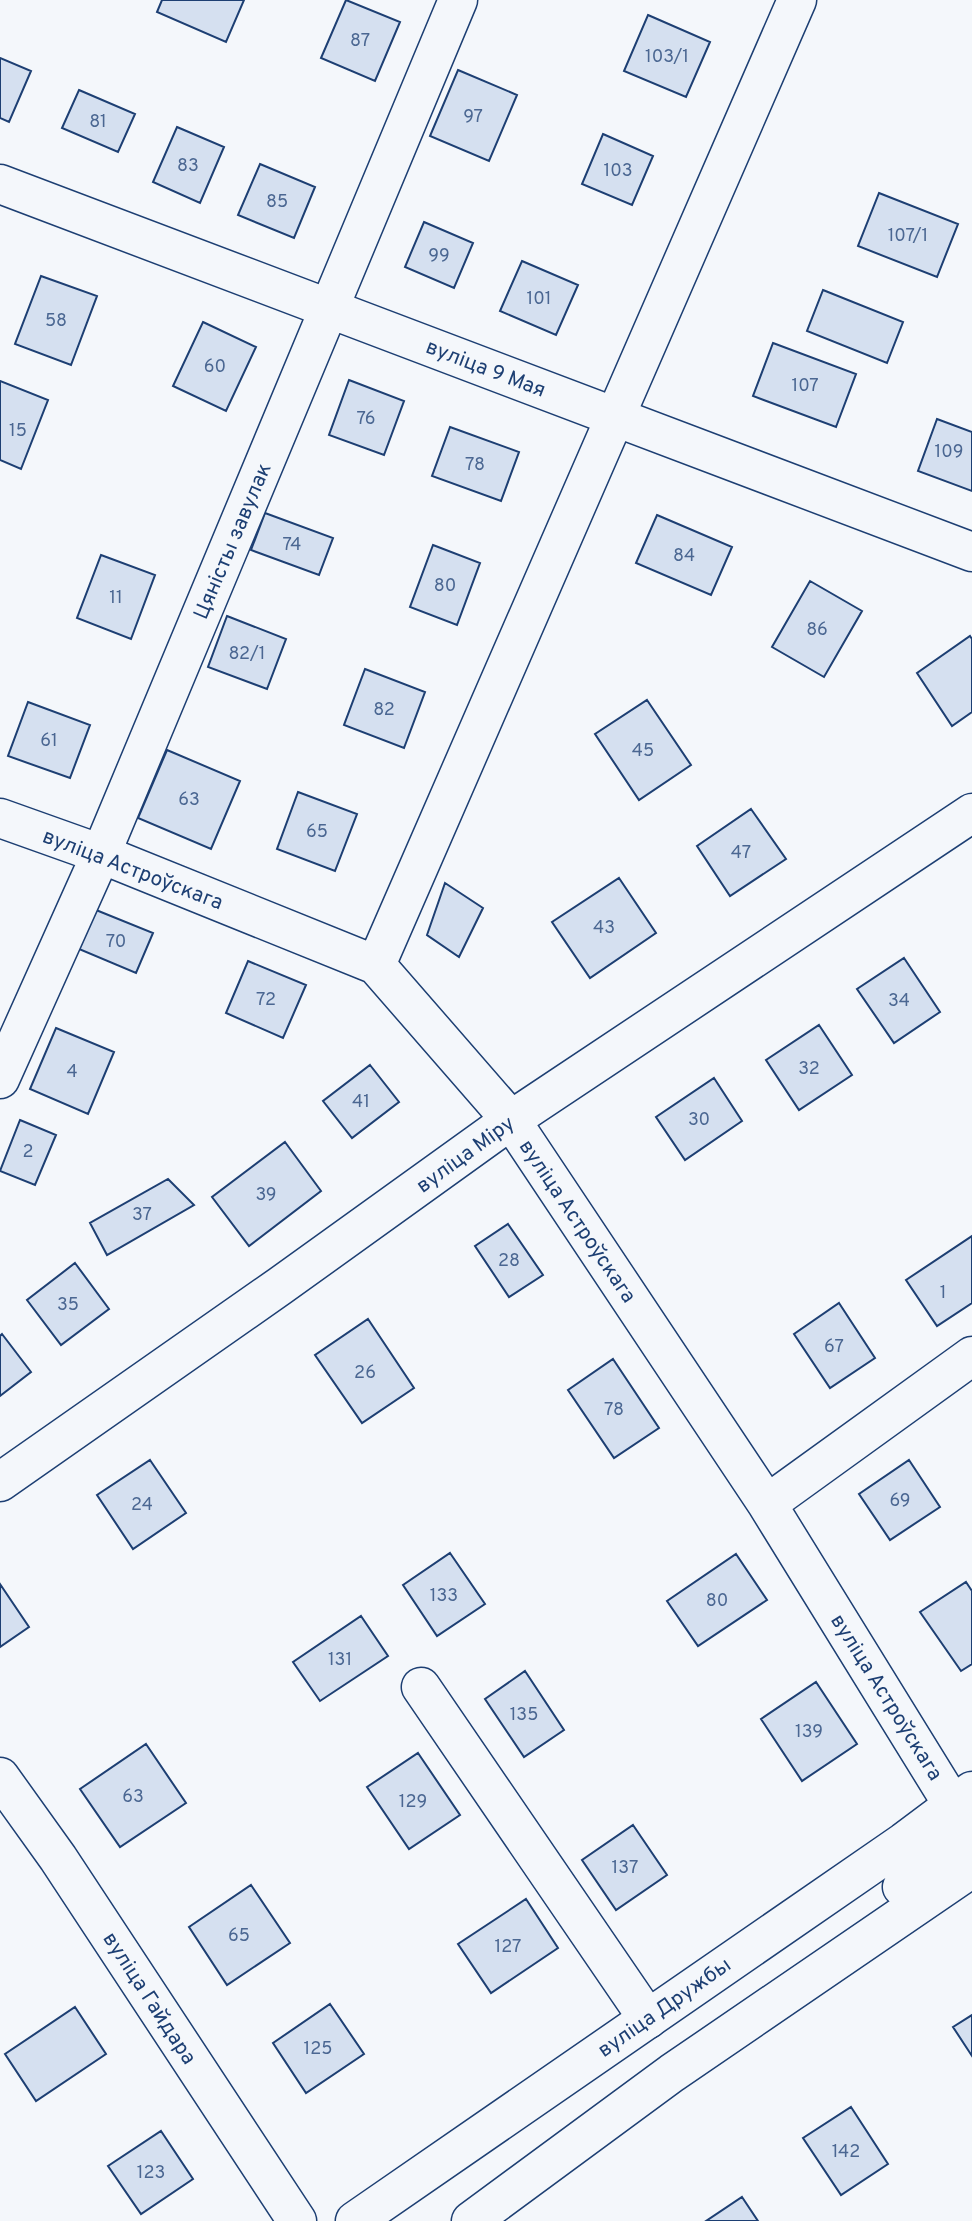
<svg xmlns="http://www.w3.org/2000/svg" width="972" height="2221" font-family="Overpass,sans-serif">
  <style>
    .building { fill: #d5e0f0; stroke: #1d3f73; stroke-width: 2 }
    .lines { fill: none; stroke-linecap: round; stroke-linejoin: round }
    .minor-casing { stroke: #1d3f73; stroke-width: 41 }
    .major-casing { stroke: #1d3f73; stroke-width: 41 }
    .minor { stroke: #f4f7fb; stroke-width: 38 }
    .major { stroke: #f4f7fb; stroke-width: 38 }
    .labels { text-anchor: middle; stroke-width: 5; stroke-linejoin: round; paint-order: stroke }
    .number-label { font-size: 18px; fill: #4b6792 }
    .street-label { font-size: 21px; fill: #1d3f73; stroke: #f4f7fb }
  </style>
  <rect width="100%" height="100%" fill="#f4f7fb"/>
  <path class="building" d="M 162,0 L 244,0 L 226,42 L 157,12 Z
    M 346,0 L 400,22 L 375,81 L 321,58 Z
    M 648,15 L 710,42 L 686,97 L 624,71 Z
    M 0,58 L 31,71 L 9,122 L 0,118 Z
    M 458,70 L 517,95 L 489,161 L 430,136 Z
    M 79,90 L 135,114 L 118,152 L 62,128 Z
    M 177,127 L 224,147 L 200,203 L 153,182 Z
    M 603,134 L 653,156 L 632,205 L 582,184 Z
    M 260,164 L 315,187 L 294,238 L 238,215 Z
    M 879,193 L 958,224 L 937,277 L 858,246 Z
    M 424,222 L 473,243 L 454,288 L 405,267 Z
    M 522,261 L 578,285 L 556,335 L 500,311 Z
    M 41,276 L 97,296 L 71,365 L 15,344 Z
    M 823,290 L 903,322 L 887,363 L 807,331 Z
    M 203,322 L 256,347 L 226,411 L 173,386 Z
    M 773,343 L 856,374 L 836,427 L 753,396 Z
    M 349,380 L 404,401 L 384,455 L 329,435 Z
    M 0,381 L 48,400 L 21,469 L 0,460 Z
    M 937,419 L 972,432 L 972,491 L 918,471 Z
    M 450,427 L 519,452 L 501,501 L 432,476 Z
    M 265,513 L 333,538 L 319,575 L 251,550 Z
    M 657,515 L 732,547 L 711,595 L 636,563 Z
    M 433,545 L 480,563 L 457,625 L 410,607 Z
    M 101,555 L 155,575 L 131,639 L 77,618 Z
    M 810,581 L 862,611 L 824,677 L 772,647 Z
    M 227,616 L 286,639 L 267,689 L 208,667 Z
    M 970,636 L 972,639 L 972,712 L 952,726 L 917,673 Z
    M 365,669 L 425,692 L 404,748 L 344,725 Z
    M 647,700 L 691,765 L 639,800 L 595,734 Z
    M 28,702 L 90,725 L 70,778 L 8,756 Z
    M 167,750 L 240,781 L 211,849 L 138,818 Z
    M 298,792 L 357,814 L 335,871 L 277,849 Z
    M 751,809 L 786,859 L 730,896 L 697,846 Z
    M 619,878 L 656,933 L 590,978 L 552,922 Z
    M 445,883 L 483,908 L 459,957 L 427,935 Z
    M 96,910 L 153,933 L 136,973 L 79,949 Z
    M 904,958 L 940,1012 L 894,1043 L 857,989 Z
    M 248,961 L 306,985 L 283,1038 L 226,1013 Z
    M 819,1025 L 852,1075 L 799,1110 L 766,1060 Z
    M 56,1028 L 114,1052 L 88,1114 L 30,1089 Z
    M 370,1065 L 399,1102 L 352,1138 L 323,1101 Z
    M 714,1078 L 742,1121 L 685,1160 L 656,1117 Z
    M 20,1120 L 56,1135 L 35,1185 L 0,1171 Z
    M 285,1142 L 321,1191 L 249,1246 L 212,1197 Z
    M 168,1179 L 194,1205 L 107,1255 L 90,1223 Z
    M 508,1224 L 543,1275 L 509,1297 L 475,1246 Z
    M 972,1236 L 972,1303 L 937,1326 L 906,1280 Z
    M 75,1263 L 109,1309 L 61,1345 L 27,1300 Z
    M 839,1303 L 875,1358 L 830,1388 L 794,1334 Z
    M 368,1319 L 414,1388 L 362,1423 L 315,1355 Z
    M 2,1334 L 31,1372 L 0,1396 L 0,1336 Z
    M 613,1359 L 659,1428 L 614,1458 L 568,1390 Z
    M 150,1460 L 186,1513 L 133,1549 L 97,1495 Z
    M 909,1460 L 940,1507 L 890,1540 L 859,1494 Z
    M 450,1553 L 485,1604 L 437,1636 L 403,1585 Z
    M 736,1554 L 767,1600 L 698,1646 L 667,1601 Z
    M 966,1582 L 972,1591 L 972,1664 L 961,1671 L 920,1612 Z
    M 0,1584 L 29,1627 L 0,1647 Z
    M 361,1616 L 388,1656 L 320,1701 L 293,1662 Z
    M 525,1671 L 564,1730 L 524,1757 L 485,1699 Z
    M 816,1682 L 857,1744 L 802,1781 L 761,1719 Z
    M 146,1744 L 186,1803 L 120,1847 L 80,1789 Z
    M 418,1753 L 460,1815 L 409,1849 L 367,1787 Z
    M 633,1825 L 667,1875 L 616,1910 L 582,1860 Z
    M 251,1885 L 290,1943 L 227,1985 L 189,1927 Z
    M 526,1899 L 558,1948 L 491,1993 L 458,1944 Z
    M 330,2004 L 364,2054 L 306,2093 L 273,2043 Z
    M 75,2007 L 106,2054 L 36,2101 L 5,2054 Z
    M 972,2015 L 972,2056 L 953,2027 Z
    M 851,2107 L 888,2164 L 841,2195 L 803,2138 Z
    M 161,2131 L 193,2179 L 141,2214 L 108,2166 Z
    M 742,2197 L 758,2221 L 706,2221 Z"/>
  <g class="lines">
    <g class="minor-casing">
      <path id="minor" d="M 0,184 L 972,552
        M 0,818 L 101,854 L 376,965 L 511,1120 L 767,1504 L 972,1836
        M 376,965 L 797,0
        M 0,1079 L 101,854 L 458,0
        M 0,1482 L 280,1286 L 511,1120 L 972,813
        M 767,1504 L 972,1356
        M 421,1687 L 648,2019
        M 0,1777 L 58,1858 L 297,2221"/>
    </g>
    <g class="major-casing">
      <path id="major" d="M 902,1887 C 940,1860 958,1854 953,1803
        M 355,2221 L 904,1842 L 972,1791
        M 471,2221 L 672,2073 L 972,1868"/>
    </g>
    <use href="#minor" class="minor"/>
    <use href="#major" class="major"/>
  </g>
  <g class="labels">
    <g class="number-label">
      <text x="360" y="46">87</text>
      <text x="667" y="62">103/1</text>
      <text x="473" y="122">97</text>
      <text x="98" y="127">81</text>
      <text x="188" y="171">83</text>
      <text x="618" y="176">103</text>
      <text x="277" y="207">85</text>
      <text x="908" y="241">107/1</text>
      <text x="439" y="261">99</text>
      <text x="539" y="304">101</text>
      <text x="56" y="326">58</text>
      <text x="215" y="372">60</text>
      <text x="805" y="391">107</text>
      <text x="366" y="424">76</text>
      <text x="18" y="436">15</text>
      <text x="949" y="457">109</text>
      <text x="475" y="470">78</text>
      <text x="292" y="550">74</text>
      <text x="684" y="561">84</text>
      <text x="445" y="591">80</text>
      <text x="116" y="603">11</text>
      <text x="817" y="635">86</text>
      <text x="247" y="659">82/1</text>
      <text x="384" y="715">82</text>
      <text x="49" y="746">61</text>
      <text x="643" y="756">45</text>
      <text x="189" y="805">63</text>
      <text x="317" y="837">65</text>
      <text x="741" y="858">47</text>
      <text x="604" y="933">43</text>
      <text x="116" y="947">70</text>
      <text x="266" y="1005">72</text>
      <text x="899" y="1006">34</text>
      <text x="809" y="1074">32</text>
      <text x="72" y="1077">4</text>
      <text x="361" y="1107">41</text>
      <text x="699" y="1125">30</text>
      <text x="28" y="1157">2</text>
      <text x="266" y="1200">39</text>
      <text x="142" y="1220">37</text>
      <text x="509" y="1266">28</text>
      <text x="943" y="1298">1</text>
      <text x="68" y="1310">35</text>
      <text x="834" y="1352">67</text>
      <text x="365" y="1378">26</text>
      <text x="614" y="1415">78</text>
      <text x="900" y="1506">69</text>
      <text x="142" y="1510">24</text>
      <text x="444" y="1601">133</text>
      <text x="717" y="1606">80</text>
      <text x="340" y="1665">131</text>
      <text x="524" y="1720">135</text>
      <text x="809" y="1737">139</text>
      <text x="133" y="1802">63</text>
      <text x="413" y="1807">129</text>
      <text x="625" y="1873">137</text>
      <text x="239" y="1941">65</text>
      <text x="508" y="1952">127</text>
      <text x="318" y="2054">125</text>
      <text x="846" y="2157">142</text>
      <text x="151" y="2178">123</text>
    </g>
    <g class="street-label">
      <text transform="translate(486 368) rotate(21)" y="7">вуліца 9 Мая</text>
      <text transform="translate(232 541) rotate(-67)" y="7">Цяністы завулак</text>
      <text transform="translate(133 869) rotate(21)" y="7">вуліца Астроўскага</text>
      <text transform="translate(465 1154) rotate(-36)" y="7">вуліца Міру</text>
      <text transform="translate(578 1221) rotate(56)" y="7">вуліца Астроўскага</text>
      <text transform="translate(887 1697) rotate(58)" y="7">вуліца Астроўскага</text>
      <text transform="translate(150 1998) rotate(57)" y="7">вуліца Гайдара</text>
      <text transform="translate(664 2007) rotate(-35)" y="7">вуліца Дружбы</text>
    </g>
  </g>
</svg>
